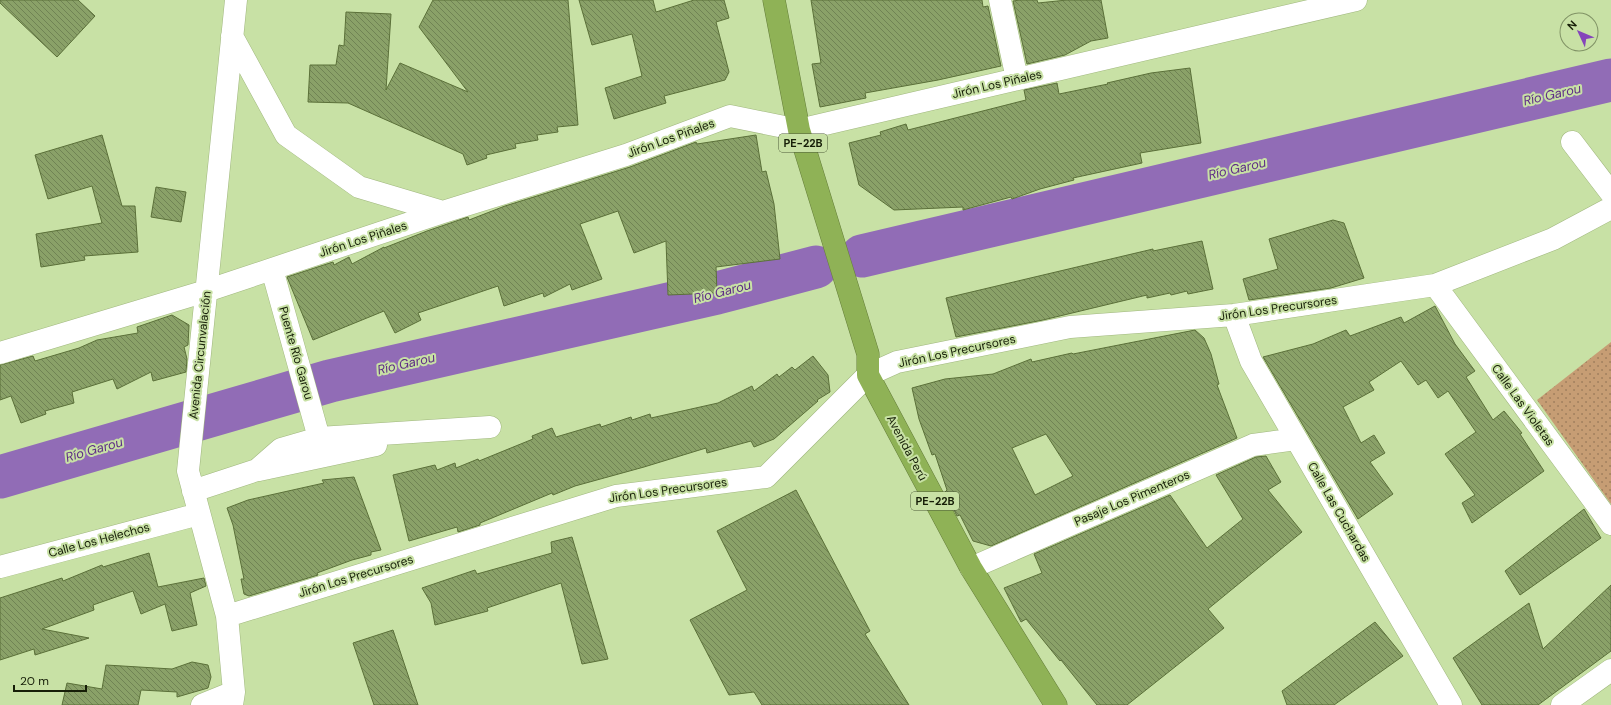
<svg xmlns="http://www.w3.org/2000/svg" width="1611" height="705" font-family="'DM Sans',sans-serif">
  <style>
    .park { fill: url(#park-dots) }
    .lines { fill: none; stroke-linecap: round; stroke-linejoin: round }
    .river { stroke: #916cb6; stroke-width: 43 }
    .building { fill: url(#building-back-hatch); stroke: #5b7039; fill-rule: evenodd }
    .minor-casing { stroke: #a0b77e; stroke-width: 23 }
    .highway-casing { stroke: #657e3a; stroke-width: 23 }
    .minor { stroke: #fff; stroke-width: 22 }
    .highway { stroke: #8fb256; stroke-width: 22 }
    .labels { text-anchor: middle; stroke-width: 4; stroke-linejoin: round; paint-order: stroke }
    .shield { fill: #c8e1a5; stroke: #4b5836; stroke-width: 1 }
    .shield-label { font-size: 11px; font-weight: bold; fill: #161e07 }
    .street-label { font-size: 12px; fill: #161e07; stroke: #c8e1a5 }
    .water-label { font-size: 13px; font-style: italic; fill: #5e2c86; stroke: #c8e1a5 }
  </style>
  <defs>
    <pattern id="park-dots" width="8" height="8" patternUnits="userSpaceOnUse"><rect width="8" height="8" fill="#c69d74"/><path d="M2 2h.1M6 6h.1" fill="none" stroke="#a07f5d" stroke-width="1.8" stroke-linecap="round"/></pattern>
    <pattern id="building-back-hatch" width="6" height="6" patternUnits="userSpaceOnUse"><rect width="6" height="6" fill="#8aa168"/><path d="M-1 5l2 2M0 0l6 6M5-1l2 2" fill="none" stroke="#708354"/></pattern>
  </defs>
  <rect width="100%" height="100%" fill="#c8e1a5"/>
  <path class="park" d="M 1611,342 L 1611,504 L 1537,400 Z"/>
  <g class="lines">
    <path class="river" d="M 862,256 L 1611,80
      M 0,477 L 330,381 L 717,293 L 816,267"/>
  </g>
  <path class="building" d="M 0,0 L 78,0 L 95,16 L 57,57 L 0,3 Z
    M 433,0 L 568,0 L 578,125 L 557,127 L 558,132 L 537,135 L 538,140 L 515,144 L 516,148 L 486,155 L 487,158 L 467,165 L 463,154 L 348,103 L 308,102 L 310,65 L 336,65 L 339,45 L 344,46 L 346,12 L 391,14 L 386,90 L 400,63 L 468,92 L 419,27 Z
    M 579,0 L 653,0 L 656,12 L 694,0 L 724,0 L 729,18 L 716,22 L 729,72 L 725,80 L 664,96 L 666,103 L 614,119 L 605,88 L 642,76 L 632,34 L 592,45 Z
    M 811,0 L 982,0 L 983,7 L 988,6 L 1001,66 L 938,80 L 865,93 L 866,98 L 820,107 L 812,64 L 821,63 Z
    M 1020,0 L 1037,0 L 1038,3 L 1067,0 L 1101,0 L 1108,38 L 1091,41 L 1065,55 L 1027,64 L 1013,1 Z
    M 1190,68 L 1201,143 L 1140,153 L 1142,163 L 1073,178 L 1074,180 L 1040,189 L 1012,199 L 1011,197 L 963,210 L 963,207 L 894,210 L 859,185 L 849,143 L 881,135 L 880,132 L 906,124 L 908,130 L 1026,100 L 1024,90 L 1057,83 L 1059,94 L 1108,84 L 1107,83 L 1151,73 Z
    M 102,135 L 122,206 L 135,206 L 138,252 L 84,256 L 85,260 L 41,267 L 36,234 L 102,223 L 92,186 L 48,199 L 35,155 Z
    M 756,135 L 762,172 L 766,171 L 774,204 L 780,259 L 716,267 L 717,293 L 668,295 L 666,241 L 634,253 L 618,211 L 580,224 L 602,279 L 572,290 L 570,284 L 544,297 L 543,293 L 504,306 L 498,286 L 418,313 L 421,320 L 395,333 L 384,311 L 313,340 L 287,277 L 333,262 L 334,265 L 349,257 L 352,264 L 384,247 L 384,248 L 427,231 L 468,217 L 469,220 L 505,206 L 630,167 L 696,142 L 697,144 Z
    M 156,187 L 186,192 L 181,222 L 151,217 Z
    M 1333,220 L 1344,223 L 1364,278 L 1331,288 L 1249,300 L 1243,279 L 1278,269 L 1269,239 Z
    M 1202,241 L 1213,289 L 1188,294 L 1187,291 L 1171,295 L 1170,293 L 1147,298 L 1147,295 L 1043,320 L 956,337 L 946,298 L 1153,249 L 1153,251 Z
    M 1435,306 L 1455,344 L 1475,371 L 1466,377 L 1493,420 L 1504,411 L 1522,433 L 1520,434 L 1544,471 L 1472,523 L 1462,503 L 1475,495 L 1445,454 L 1476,432 L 1448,391 L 1438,398 L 1426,380 L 1418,385 L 1401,361 L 1369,382 L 1374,390 L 1343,407 L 1361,443 L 1374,435 L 1385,453 L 1370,462 L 1393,494 L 1358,519 L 1263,357 L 1313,344 L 1346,330 L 1350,336 L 1401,317 L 1404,323 Z
    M 172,315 L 189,325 L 188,345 L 184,347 L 187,359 L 186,372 L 153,381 L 151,372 L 117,389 L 113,379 L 72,392 L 74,403 L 45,411 L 46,414 L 21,423 L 11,396 L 0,400 L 0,365 L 33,356 L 35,361 L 79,348 L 97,340 L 138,333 L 137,327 Z
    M 1195,330 L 1204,338 L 1211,354 L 1219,384 L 1217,385 L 1237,438 L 991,546 L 973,541 L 960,515 L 957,516 L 945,492 L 947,490 L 935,454 L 932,455 L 919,419 L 912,388 L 945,379 L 993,374 L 1031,359 L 1032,362 L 1072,353 L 1073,354 ZM 1046,434 L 1073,476 L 1035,495 L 1012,448 Z
    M 813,356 L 828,375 L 830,392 L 817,400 L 818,401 L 774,439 L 754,447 L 751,441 L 707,453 L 706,448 L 644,467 L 575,486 L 553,495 L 552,493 L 480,523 L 480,525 L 458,532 L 457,527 L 409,541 L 393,475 L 435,465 L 437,470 L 455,463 L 456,468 L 478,459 L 479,461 L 533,439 L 532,436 L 552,428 L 556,437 L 600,424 L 601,427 L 631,417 L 632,420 L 650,414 L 651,418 L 718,403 L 752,386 L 754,391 L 777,374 L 779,377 L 792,367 L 795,370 Z
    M 1266,456 L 1281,482 L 1268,490 L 1302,532 L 1208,609 L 1224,628 L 1127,705 L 1097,705 L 1061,660 L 1060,661 L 1026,619 L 1021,622 L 1004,588 L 1042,573 L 1034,554 L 1170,495 L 1207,548 L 1243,519 L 1216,475 L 1256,457 Z
    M 354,477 L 381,550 L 371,552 L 371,555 L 352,560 L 317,573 L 318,575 L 249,596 L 244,594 L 241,579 L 244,579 L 233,525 L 227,508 L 248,500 L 324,483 L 322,480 Z
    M 796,490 L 870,631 L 865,634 L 909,705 L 762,705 L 754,692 L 729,695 L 690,620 L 747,590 L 717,531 Z
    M 1584,509 L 1601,538 L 1520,595 L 1505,571 Z
    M 572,537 L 608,659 L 582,664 L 561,583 L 487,608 L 488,611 L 435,625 L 431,603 L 422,588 L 475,570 L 477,574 L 552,553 L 551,542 Z
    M 149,553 L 158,587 L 204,578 L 206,586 L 190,593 L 197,625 L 172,631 L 165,604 L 141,614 L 133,591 L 93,605 L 94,610 L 42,629 L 89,638 L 35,655 L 34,649 L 0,660 L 0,598 L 62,578 L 63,581 L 102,565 L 103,567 Z
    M 1611,585 L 1611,651 L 1538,705 L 1482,705 L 1453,658 L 1529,603 L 1543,649 Z
    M 1375,622 L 1403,656 L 1334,705 L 1287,705 L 1282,691 Z
    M 393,630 L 418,705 L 374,705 L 353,643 Z
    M 192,662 L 208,665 L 211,677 L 208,688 L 177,697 L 177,692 L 141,690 L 138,705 L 62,705 L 67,683 L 102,689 L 106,665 L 172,669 Z"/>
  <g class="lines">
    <g class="minor-casing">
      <path id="minor" d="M 1000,0 L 1017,79
        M 232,36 L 286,135 L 359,187 L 443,212
        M 1572,142 L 1611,193
        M 272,269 L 319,438
        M 1435,285 L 1611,524
        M 1234,315 L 1251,361 L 1451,705
        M 0,353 L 206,291 L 443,212 L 626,155 L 730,116 L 799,130 L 1356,0
        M 259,470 L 376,445
        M 193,491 L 257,470 L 281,449 L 319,438 L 490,427
        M 0,567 L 199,514
        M 971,568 L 1253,445 L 1296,439
        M 227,616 L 616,496 L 766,477 L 868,375 L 897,362 L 1070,327 L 1234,315 L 1435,285 L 1553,239 L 1611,208
        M 202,705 L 234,692
        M 232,705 L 234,692 L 227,616 L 188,471 L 236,0
        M 1562,705 L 1611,670"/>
    </g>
    <g class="highway-casing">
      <path id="highway" d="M 774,0 L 799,130 L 868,354 L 868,375 L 971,568 L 1056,705"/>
    </g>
    <use href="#minor" class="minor"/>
    <use href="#highway" class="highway"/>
  </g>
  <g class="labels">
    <g class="shield">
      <rect x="779" y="134" width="48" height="18" rx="3"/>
      <rect x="911" y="492" width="48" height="18" rx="3"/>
    </g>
    <g class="shield-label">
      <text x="803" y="147">PE-22B</text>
      <text x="935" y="505">PE-22B</text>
    </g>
    <g class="street-label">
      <text transform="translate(997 84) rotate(-13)" y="4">Jirón Los Piñales</text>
      <text transform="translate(671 138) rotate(-20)" y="4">Jirón Los Piñales</text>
      <text transform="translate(363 239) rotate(-18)" y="4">Jirón Los Piñales</text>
      <text transform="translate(1278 308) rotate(-8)" y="4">Jirón Los Precursores</text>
      <text transform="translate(957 351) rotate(-12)" y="4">Jirón Los Precursores</text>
      <text transform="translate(296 353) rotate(74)" y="4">Puente Río Garou</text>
      <text transform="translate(200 355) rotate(-84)" y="4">Avenida Circunvalación</text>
      <text transform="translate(1523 405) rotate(54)" y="4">Calle Las Violetas</text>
      <text transform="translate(907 448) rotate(62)" y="4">Avenida Perú</text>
      <text transform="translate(668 490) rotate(-8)" y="4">Jirón Los Precursores</text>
      <text transform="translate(1132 498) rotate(-23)" y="4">Pasaje Los Pimenteros</text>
      <text transform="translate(1339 512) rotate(60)" y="4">Calle Las Cuchardas</text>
      <text transform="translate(99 540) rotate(-15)" y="4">Calle Los Helechos</text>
      <text transform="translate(356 576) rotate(-17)" y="4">Jirón Los Precursores</text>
    </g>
    <g class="water-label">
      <text transform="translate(1552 94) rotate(-13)" y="5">Río Garou</text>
      <text transform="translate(1237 168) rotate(-13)" y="5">Río Garou</text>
      <text transform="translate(722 291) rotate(-14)" y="5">Río Garou</text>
      <text transform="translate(406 363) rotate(-13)" y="5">Río Garou</text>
      <text transform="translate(94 449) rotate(-16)" y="5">Río Garou</text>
    </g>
  </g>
  <g transform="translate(1579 32) rotate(314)"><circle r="19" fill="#c8e1a5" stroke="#819366"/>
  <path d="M0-3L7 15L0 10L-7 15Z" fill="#8545ba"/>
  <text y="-6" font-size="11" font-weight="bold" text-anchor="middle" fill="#161e07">N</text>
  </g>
  <path d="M14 685v6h72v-6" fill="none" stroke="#161e07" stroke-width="2"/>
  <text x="20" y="685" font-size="12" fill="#161e07" stroke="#c8e1a5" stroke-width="3" paint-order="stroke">20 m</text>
</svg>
